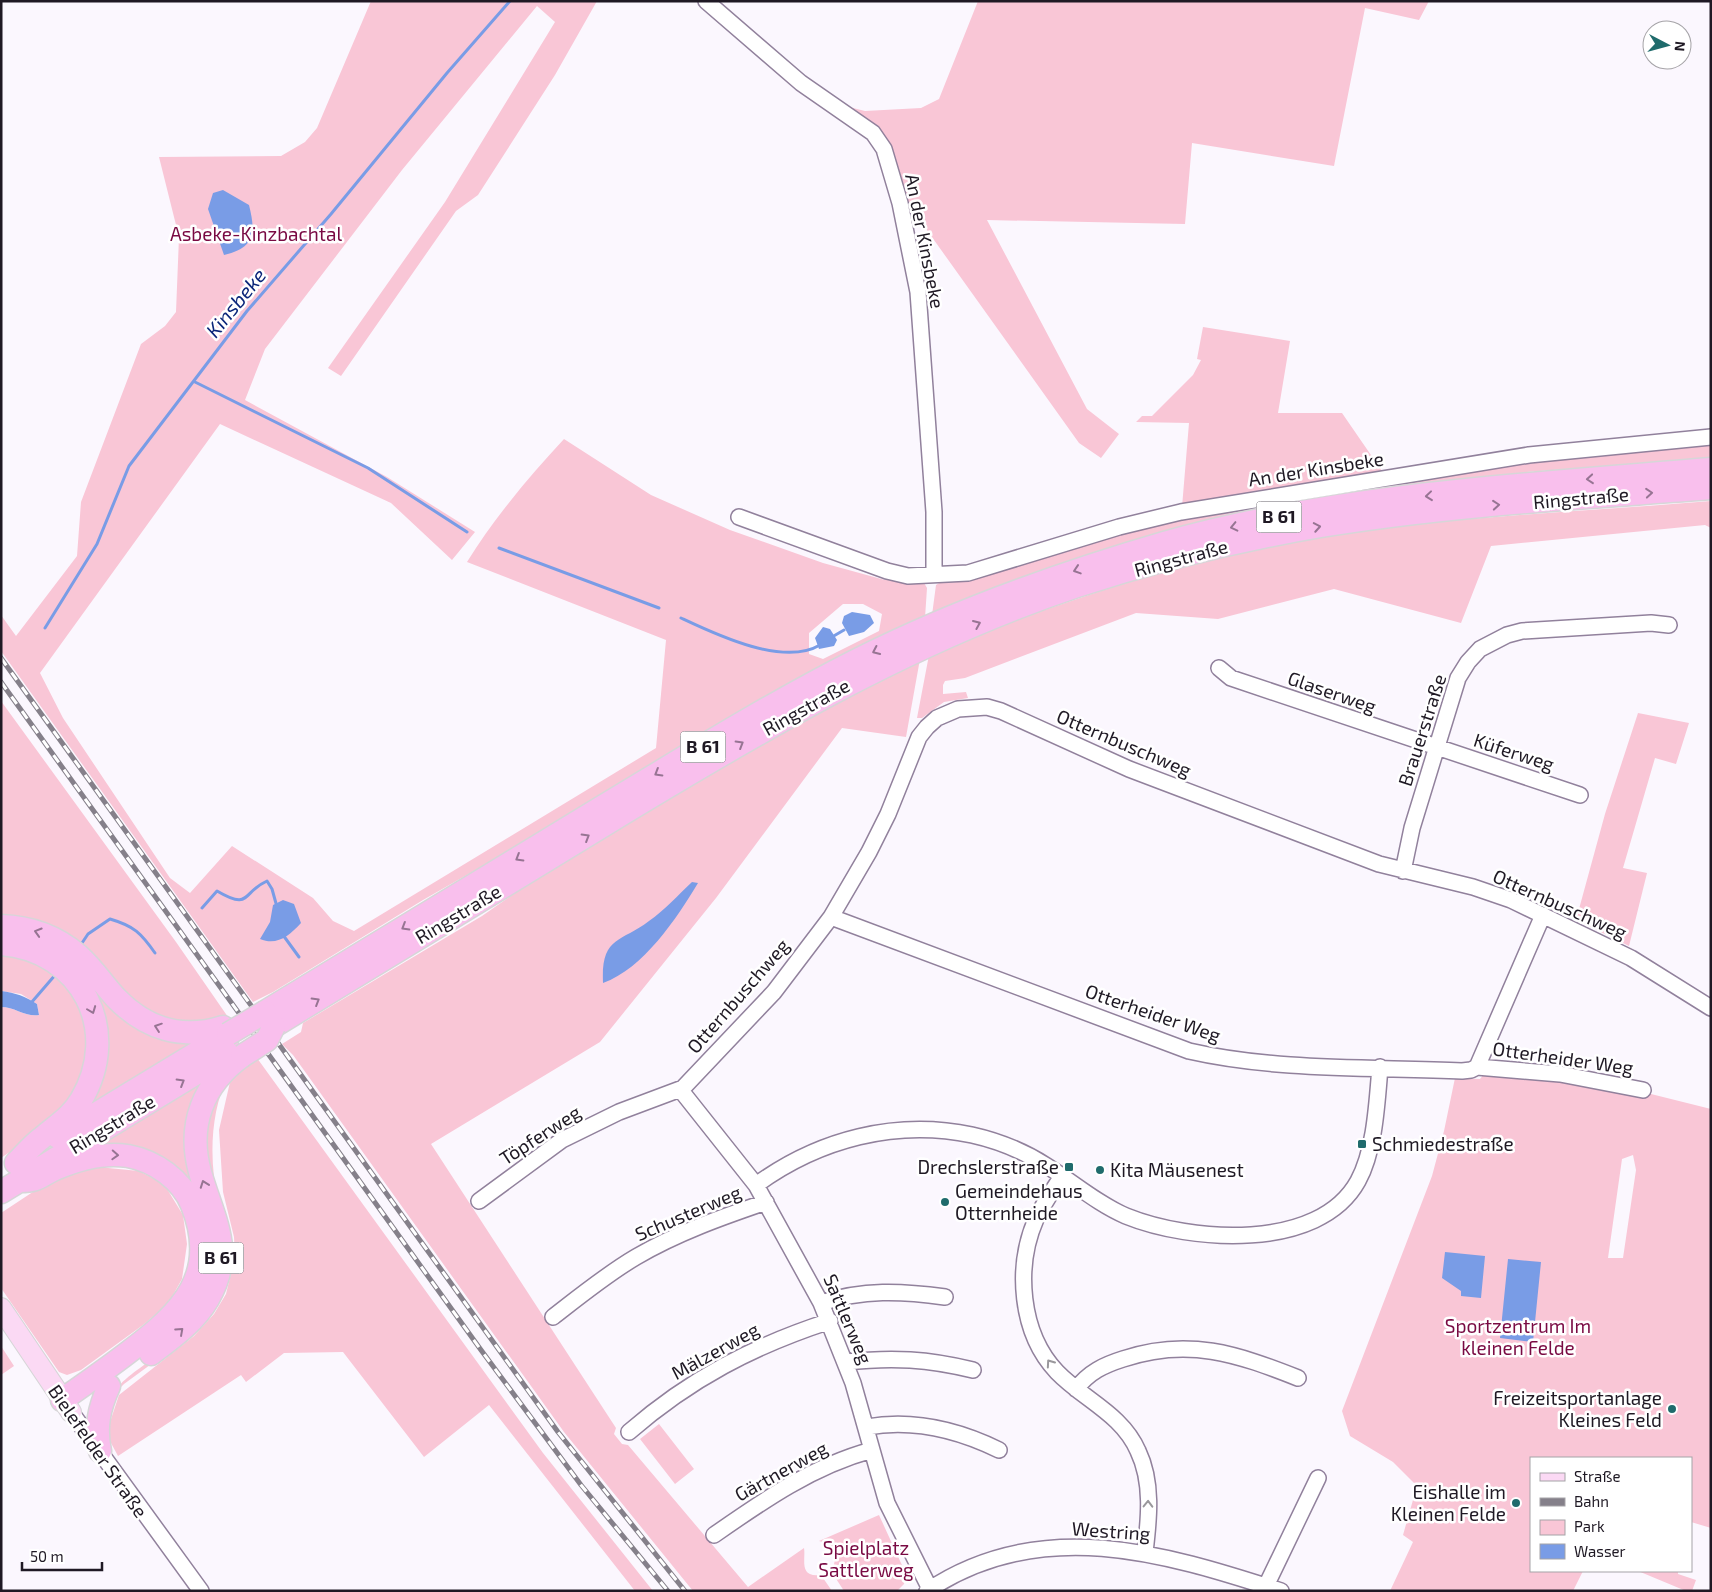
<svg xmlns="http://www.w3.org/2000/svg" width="1712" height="1592" font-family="'Exo 2',sans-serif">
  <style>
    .green { fill: #f9c6d6; fill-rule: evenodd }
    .water { fill: #799ce6 }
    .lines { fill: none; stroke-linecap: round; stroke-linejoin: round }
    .stream { stroke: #799ce6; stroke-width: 3 }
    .minor-casing { stroke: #91819c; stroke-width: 18 }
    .major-casing { stroke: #d7d6d8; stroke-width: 22 }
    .highway-casing { stroke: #d7d6d8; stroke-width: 25 }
    .minor { stroke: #fff; stroke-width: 15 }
    .major { stroke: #fbd9f4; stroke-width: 20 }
    .highway { stroke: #f9bfed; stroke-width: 22 }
    .rail-casing { stroke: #85808a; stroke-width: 5 }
    .rail { stroke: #fff; stroke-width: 3; stroke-dasharray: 9; stroke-linecap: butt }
    .highway-bridge-casing { stroke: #d7d6d8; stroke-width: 25; stroke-linecap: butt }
    .highway-bridge { stroke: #f9bfed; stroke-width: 22 }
    .oneway { stroke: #977493 }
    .oneway2 { stroke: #9a989c }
    .poi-dot { fill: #1f6b6c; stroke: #fff; stroke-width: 2 }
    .labels { text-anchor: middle; stroke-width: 5; stroke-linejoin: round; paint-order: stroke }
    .shield { fill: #fff; stroke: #625e66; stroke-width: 1 }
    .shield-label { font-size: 18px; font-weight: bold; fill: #1f1924 }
    .park-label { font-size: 19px; fill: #790a43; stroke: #fff }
    .street-label { font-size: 19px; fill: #1f1924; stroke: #fff }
    .poi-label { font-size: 19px; fill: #1f1924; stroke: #fff; text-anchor: start }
    .water-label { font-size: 20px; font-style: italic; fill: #0b267a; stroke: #fff }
  </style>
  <rect width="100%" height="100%" fill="#fbf7fe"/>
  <path class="green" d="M 371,1 L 597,1 L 555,75 L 478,195 L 456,211 L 341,376 L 328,368 L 445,202 L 555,22 L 537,6 L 402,170 L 265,349 L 245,400 L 387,477 L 475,532 L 452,560 L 391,503 L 220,424 L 40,673 L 63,718 L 170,878 L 190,893 L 232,846 L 313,898 L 333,921 L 354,931 L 656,748 L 666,640 L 467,562 C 495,517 528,478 564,439 L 651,495 L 730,530 L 823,563 L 885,580 L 923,581 L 927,588 L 925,618 L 543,835 L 493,860 L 423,900 L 273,992 L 253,1002 L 1,651 L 1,615 L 16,636 L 77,556 L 81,502 L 141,344 L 165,326 L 176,312 L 179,237 L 159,157 L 281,156 L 305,142 L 317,128 ZM 843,604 L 863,604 L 882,614 L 879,631 L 823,659 L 809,654 L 809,633 Z
    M 978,1 L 1429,1 L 1419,20 L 1365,8 L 1334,166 L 1192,143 L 1185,224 L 987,220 L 1087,409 L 1119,434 L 1101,458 L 1079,443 L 899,191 L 888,147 L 845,106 L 865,111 L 921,108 L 939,99 Z
    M 1203,327 L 1290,341 L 1278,413 L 1342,413 L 1384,474 L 1182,507 L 1189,423 L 1136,422 L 1142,416 L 1152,416 L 1193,375 L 1201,360 L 1197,359 Z
    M 1711,442 L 1711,458 L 1527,472 L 1468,483 L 932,615 L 936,585 L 944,580 L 1109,537 L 1195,517 L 1533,459 Z
    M 1711,501 L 1711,528 L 1705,525 L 1491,546 L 1461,623 L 1334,589 L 1218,619 L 1136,613 L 965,678 L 945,681 L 943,685 L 943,694 L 966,692 L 968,698 L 944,702 L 922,718 L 917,718 L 929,655 C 988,629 1049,608 1110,588 C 1165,570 1220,553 1277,543 C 1420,518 1566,513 1711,501 Z
    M 920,659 L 906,737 L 842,728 L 716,898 L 600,1042 L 431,1144 L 616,1428 L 614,1434 L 622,1444 L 628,1445 L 748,1587 L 804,1548 C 806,1559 798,1578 821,1575 L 832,1591 L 693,1591 L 564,1432 L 293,1055 L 282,1044 L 301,1032 L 303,1023 L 482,916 L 568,856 L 720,763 Z
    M 1,701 L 176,942 L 228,1017 L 210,1023 L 160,1021 L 1,920 Z
    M 1638,713 L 1689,723 L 1676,764 L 1655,758 L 1623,868 L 1647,873 L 1629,946 L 1576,920 L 1605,814 Z
    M 1,953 C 17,955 49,966 60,978 C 90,1012 98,1058 73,1097 C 59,1121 24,1143 1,1158 L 1,1007 C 15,1007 25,1017 39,1015 L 37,1004 L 21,994 L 1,991 Z
    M 85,981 L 113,1004 L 211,1036 L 72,1121 L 88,1100 Z
    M 257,1058 L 543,1453 L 653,1591 L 635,1591 L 489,1405 L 424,1457 L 343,1352 L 284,1353 L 246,1382 L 241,1375 L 118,1456 L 104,1430 L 103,1419 L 111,1419 L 119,1395 L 194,1336 L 214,1314 L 226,1294 L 235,1257 L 234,1237 L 223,1192 L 219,1130 L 230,1082 L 242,1069 Z
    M 221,1066 L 206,1084 L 206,1262 L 165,1165 L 68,1158 Z
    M 1484,1074 L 1567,1080 L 1643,1092 L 1711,1109 L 1711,1528 L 1691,1522 L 1691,1458 L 1531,1458 L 1531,1571 L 1583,1571 L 1573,1591 L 1390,1591 L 1413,1542 L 1403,1535 L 1417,1486 L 1393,1462 L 1350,1436 L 1342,1411 L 1432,1176 L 1444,1131 L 1455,1078 L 1480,1079 ZM 1633,1155 L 1636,1170 L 1623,1258 L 1608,1258 L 1622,1159 Z
    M 228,1076 C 210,1112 209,1161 218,1200 C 220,1208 225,1216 226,1225 C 232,1257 227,1290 206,1316 C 184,1343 152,1363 124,1384 L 115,1393 L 108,1409 L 106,1410 C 112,1388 126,1378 144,1365 C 180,1338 216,1313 224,1265 C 234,1210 183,1162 207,1107 C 212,1095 218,1085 228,1076 Z
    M 98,1167 L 139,1171 L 164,1184 L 183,1215 L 187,1244 L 182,1279 L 168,1304 L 143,1325 L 81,1370 L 67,1375 L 59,1372 L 1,1288 L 1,1213 L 54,1178 Z
    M 1,1346 L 14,1366 L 1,1375 Z
    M 659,1424 L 694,1469 L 675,1484 L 640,1439 Z
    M 879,1515 L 906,1574 L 904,1584 L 897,1591 L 844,1591 L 831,1571 C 839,1558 834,1544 819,1541 Z
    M 1638,1571 L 1678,1571 L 1678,1574 L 1696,1580 L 1692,1591 L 1686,1591 Z"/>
  <path class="water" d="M 223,190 L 249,205 C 256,233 255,248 224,255 L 208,209 L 213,193 Z
    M 852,612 L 870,615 L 874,623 L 864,632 L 849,636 L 842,623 L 844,616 Z
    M 823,627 L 830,629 L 837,640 L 834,646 L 819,649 L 815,638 Z
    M 692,882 L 698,883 C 677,918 643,969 603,983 C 601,936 620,943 649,921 C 665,910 678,895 692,882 Z
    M 283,900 L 294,904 L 301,923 C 289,936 277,946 260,939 L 270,922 L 273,905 Z
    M 1,991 C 16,993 25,996 37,1004 L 39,1015 C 25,1017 15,1007 1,1007 Z
    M 1445,1252 L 1485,1256 L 1481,1298 L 1461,1296 L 1461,1291 L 1442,1278 Z
    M 1508,1259 L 1541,1262 L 1533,1342 L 1500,1338 Z"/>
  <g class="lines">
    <path class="stream" d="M 195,382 L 368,468 L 467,532
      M 499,548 L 659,608
      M 681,618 C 715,634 783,667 820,645
      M 45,628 L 97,544 L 129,466 L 247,311 L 331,214 L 447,73 L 510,1
      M 832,637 L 844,630
      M 202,908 L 217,891 C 251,911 242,892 267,881 L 272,889 L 277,907
      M 283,935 L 299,957
      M 80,946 L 88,934 L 110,919 C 134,926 141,933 155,953
      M 31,1003 L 56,974"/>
    <g class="minor-casing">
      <path id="minor" d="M 706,1 L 801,83 L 873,133 L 884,149 L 900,203 L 918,292 L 934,512 L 934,575
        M 739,517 L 887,571 L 908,576 L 968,573 L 1119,527 L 1181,512 L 1529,455 L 1711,437
        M 1219,668 L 1231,678 L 1580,795
        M 1403,871 L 1412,828 L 1458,678 L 1468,662 L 1480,649 L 1507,635 L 1522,631 L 1651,623 L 1669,625
        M 831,917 L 1189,1051 C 1277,1071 1372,1067 1462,1071 L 1471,1070 L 1477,1067 L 1560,1074 L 1643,1090
        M 1477,1067 L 1543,915
        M 683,1088 L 683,1093 L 756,1185 L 821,1303 L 853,1383 L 887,1503 L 930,1589
        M 1062,1176 C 1053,1190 1043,1204 1036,1219 C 1015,1267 1020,1333 1057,1372 C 1084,1400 1122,1414 1138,1451 C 1153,1482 1149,1519 1145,1552
        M 756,1185 C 819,1139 896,1119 972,1135 C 999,1141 1025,1152 1047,1166 C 1074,1183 1098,1204 1126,1216 C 1190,1242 1319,1252 1358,1181 C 1375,1150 1377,1102 1380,1067
        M 479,1201 L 562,1140 L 619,1112 L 683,1088 L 774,992 L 831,917 L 869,852 L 888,814 L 919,737 L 927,727 L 937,718 L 958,709 L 987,707 L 1001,711 L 1129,769 L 1379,864 L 1473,887 L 1511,900 L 1631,958 L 1711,1008
        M 821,1303 C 863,1289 902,1291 945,1297
        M 553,1317 C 580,1296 607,1274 636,1257 C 677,1233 722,1217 766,1202
        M 846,1362 C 893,1357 928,1359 973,1370
        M 1076,1389 C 1089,1372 1104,1365 1123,1359 C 1188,1337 1237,1354 1298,1378
        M 71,1412 L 201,1591
        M 867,1427 C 912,1419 958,1430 999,1450
        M 629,1432 C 690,1379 753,1346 830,1321
        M 714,1535 C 764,1500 813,1466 872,1450
        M 1266,1586 L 1318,1478
        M 927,1591 C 1040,1515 1163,1553 1281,1591"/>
    </g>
    <g class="major-casing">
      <path id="major" d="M 1,1308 L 71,1412"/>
    </g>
    <g class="highway-casing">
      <path id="highway" d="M 1,926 C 30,927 56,936 78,955 C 93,968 103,984 116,998 C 146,1029 182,1040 223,1027
        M 1,944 C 82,950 122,1031 81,1100 C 72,1116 57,1125 43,1137 C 33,1144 25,1154 16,1163
        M 265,1012 C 377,944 490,875 602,807 C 685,757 768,705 855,661 C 954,611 1058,574 1164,543 C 1336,494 1532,484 1711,469
        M 274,1026 C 386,958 498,890 609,822 C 759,731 910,642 1077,586 C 1156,560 1239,540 1321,526 C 1450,505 1581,498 1711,488
        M 58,1137 L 228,1034
        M 20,1181 C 39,1181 38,1177 55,1169 C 78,1159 102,1152 128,1156 C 155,1161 182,1180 192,1205 C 220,1274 182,1312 130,1351 C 108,1368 85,1384 62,1400
        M 1,1192 L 231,1052
        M 151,1354 C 171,1339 195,1322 208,1299 C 236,1251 213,1219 200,1172 C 187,1125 203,1084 242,1056
        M 100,1451 C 95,1427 99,1408 109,1386"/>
    </g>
    <use href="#minor" class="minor"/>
    <use href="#major" class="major"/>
    <use href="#highway" class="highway"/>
    <g class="rail-casing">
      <path id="rail" d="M 1,658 L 558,1432 L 685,1591
        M 1,682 L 481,1350 L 581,1485 L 668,1591"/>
    </g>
    <use href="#rail" class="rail"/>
    <g class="highway-bridge-casing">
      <path id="highway-bridge" d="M 228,1034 L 265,1012
        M 242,1056 L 267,1040 L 274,1026"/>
    </g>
    <use href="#highway-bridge" class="highway-bridge"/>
  </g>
  <defs><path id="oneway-chevron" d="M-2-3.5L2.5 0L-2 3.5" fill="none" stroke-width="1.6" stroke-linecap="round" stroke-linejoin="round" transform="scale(1.25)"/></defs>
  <g class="oneway">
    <use href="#oneway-chevron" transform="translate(1590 479) rotate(175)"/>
    <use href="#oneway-chevron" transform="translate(1649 493) rotate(-5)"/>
    <use href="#oneway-chevron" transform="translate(1429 496) rotate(174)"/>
    <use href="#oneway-chevron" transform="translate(1496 505) rotate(-5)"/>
    <use href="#oneway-chevron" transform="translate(1234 527) rotate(167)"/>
    <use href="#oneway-chevron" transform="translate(1317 527) rotate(-10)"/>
    <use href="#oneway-chevron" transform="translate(1077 570) rotate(162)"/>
    <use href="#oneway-chevron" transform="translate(977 624) rotate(-23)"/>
    <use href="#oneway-chevron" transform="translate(876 651) rotate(155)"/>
    <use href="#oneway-chevron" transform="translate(740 744) rotate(-31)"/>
    <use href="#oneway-chevron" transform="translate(658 773) rotate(149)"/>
    <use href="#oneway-chevron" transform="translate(586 837) rotate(-31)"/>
    <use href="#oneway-chevron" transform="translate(519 858) rotate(149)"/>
    <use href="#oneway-chevron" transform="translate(405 927) rotate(149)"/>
    <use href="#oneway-chevron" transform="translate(38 932) rotate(-163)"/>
    <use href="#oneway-chevron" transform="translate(316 1001) rotate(-31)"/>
    <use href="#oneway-chevron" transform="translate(92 1010) rotate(69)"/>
    <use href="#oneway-chevron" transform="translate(158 1027) rotate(-161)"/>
    <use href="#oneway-chevron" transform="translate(181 1082) rotate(-31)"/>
    <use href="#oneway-chevron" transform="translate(115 1155) rotate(3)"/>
    <use href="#oneway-chevron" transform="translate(204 1184) rotate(-110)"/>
    <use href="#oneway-chevron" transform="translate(180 1331) rotate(-42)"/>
  </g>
  <g class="oneway2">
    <use href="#oneway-chevron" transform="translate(1050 1363) rotate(-125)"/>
    <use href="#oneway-chevron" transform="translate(1148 1504) rotate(-89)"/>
  </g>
  <g class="poi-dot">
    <rect x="1357" y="1139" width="10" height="10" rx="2.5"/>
    <rect x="1064" y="1162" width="10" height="10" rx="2.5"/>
    <circle cx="1100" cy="1170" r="5"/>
    <circle cx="945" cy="1202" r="5"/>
    <circle cx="1672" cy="1409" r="5"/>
    <circle cx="1516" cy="1503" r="5"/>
  </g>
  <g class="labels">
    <g class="shield">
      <rect x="1256.5" y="501.5" width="45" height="31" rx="4"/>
      <rect x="680.5" y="731.5" width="45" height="31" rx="4"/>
      <rect x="198.5" y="1242.5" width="45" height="31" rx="4"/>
    </g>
    <g class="shield-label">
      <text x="1279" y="523">B 61</text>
      <text x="703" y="753">B 61</text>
      <text x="221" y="1264">B 61</text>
    </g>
    <g class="park-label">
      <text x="256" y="241">Asbeke-Kinzbachtal</text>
      <text x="1518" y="1333">Sportzentrum Im<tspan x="1518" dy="22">kleinen Felde</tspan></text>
      <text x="866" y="1555">Spielplatz<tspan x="866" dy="22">Sattlerweg</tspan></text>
    </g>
    <g class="street-label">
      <text transform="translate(925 241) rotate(79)" y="7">An der Kinsbeke</text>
      <text transform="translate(1316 469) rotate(-9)" y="7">An der Kinsbeke</text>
      <text transform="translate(1581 498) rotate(-5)" y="7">Ringstraße</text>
      <text transform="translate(1181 558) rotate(-15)" y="7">Ringstraße</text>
      <text transform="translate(1332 692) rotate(19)" y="7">Glaserweg</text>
      <text transform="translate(806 707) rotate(-29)" y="7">Ringstraße</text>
      <text transform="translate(1422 730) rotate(-72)" y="7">Brauerstraße</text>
      <text transform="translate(1124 743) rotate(23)" y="7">Otternbuschweg</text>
      <text transform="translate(1514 752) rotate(18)" y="7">Küferweg</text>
      <text transform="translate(1560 904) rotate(24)" y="7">Otternbuschweg</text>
      <text transform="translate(458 914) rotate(-31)" y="7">Ringstraße</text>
      <text transform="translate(738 996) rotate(-49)" y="7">Otternbuschweg</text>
      <text transform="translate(1153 1013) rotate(19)" y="7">Otterheider Weg</text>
      <text transform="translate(1563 1058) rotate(8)" y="7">Otterheider Weg</text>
      <text transform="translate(112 1124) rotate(-31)" y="7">Ringstraße</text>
      <text transform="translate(540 1135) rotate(-33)" y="7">Töpferweg</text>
      <text transform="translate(688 1213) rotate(-23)" y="7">Schusterweg</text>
      <text transform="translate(848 1319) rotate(67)" y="7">Sattlerweg</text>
      <text transform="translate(715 1351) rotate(-29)" y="7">Mälzerweg</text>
      <text transform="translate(98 1451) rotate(55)" y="7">Bielefelder Straße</text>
      <text transform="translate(781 1471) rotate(-29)" y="7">Gärtnerweg</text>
      <text transform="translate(1111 1531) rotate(4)" y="7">Westring</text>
    </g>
    <g class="poi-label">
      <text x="1372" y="1151">Schmiedestraße</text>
      <text x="1059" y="1174" text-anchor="end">Drechslerstraße</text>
      <text x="1110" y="1177">Kita Mäusenest</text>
      <text x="955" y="1198">Gemeindehaus<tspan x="955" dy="22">Otternheide</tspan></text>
      <text x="1662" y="1405" text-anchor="end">Freizeitsportanlage<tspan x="1662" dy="22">Kleines Feld</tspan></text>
      <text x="1506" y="1499" text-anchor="end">Eishalle im<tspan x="1506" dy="22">Kleinen Felde</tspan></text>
    </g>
    <g class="water-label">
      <text transform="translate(236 303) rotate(-51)" y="7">Kinsbeke</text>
    </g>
  </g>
  <rect width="1712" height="1592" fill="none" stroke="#1f1924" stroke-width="5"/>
  <rect x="1530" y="1457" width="162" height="115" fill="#ffffff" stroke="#a5a3a7"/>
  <rect x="1540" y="1473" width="25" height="8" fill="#fbd9f4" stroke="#a5a3a7"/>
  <text x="1574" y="1482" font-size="15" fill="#1f1924">Straße</text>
  <rect x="1540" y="1498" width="25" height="8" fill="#85808a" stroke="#a5a3a7"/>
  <text x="1574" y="1507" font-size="15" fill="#1f1924">Bahn</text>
  <rect x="1540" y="1520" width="25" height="15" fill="#f9c6d6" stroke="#a5a3a7"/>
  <text x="1574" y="1532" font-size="15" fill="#1f1924">Park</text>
  <rect x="1540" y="1544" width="25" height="15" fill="#799ce6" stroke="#a5a3a7"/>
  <text x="1574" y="1557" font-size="15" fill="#1f1924">Wasser</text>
  <g transform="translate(1667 45) rotate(96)"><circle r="24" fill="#ffffff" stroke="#a5a3a7"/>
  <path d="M0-4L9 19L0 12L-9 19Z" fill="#1f6b6c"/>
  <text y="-8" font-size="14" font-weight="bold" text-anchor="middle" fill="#1f1924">N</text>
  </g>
  <path d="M22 1562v8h80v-8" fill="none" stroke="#1f1924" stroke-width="2.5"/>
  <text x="30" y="1562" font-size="15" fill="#1f1924" stroke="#ffffff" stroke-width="4" paint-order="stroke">50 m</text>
</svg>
